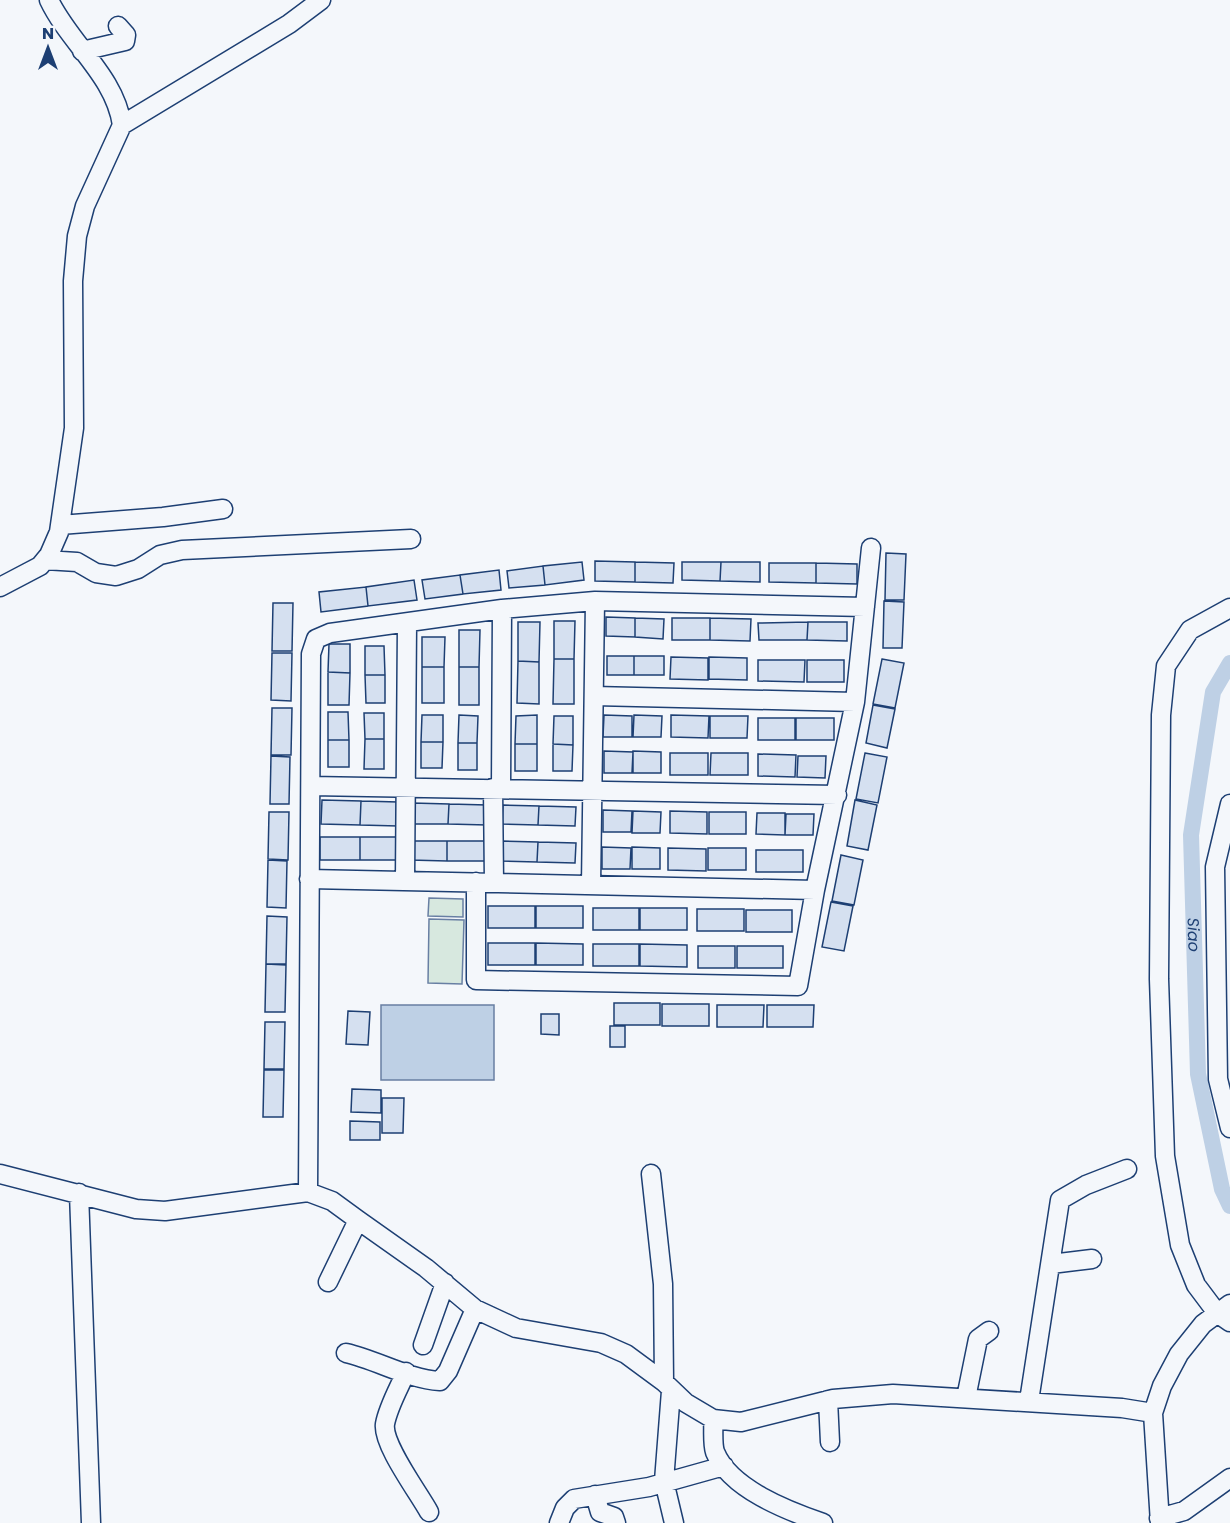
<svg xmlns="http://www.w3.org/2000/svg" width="1230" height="1523" font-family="Poppins,sans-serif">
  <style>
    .green { fill: #d7e8df; stroke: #687fa3; stroke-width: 1.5 }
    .water { fill: #bed0e5; stroke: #687fa3; stroke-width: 1.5 }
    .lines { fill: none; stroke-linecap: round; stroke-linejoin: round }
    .canal { stroke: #bed0e5; stroke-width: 16 }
    .building { fill: #d5e0f0; stroke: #1d3f73; stroke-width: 1.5 }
    .minor-casing { stroke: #1d3f73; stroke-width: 21 }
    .minor { stroke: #f4f7fb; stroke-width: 18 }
    .labels { text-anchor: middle; stroke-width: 4.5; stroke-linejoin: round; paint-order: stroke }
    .water-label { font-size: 16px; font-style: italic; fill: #1d3f73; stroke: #f4f7fb }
  </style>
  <rect width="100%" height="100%" fill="#f4f7fb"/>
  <path class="green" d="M 429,898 L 463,899 L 463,917 L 428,916 Z
    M 429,919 L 464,920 L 462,984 L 428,983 Z"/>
  <path class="water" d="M 381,1005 L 494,1005 L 494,1080 L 381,1080 Z"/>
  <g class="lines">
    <path class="canal" id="s1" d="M 1230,663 L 1213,692 L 1191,835 L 1198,1074 L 1222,1189 L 1230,1206"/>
  </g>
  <path class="building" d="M 886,553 L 906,554 L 904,600 L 885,600 Z
    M 595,561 L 635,562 L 635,582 L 595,581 Z
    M 582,562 L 584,580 L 545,585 L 543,566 Z
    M 635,562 L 674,563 L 673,583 L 635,582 Z
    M 682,562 L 721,562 L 720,581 L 682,580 Z
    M 721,562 L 760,562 L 760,582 L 720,581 Z
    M 769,563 L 816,563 L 816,583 L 769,582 Z
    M 816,563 L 857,564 L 857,584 L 816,583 Z
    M 543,566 L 545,585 L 509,588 L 507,571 Z
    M 499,570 L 501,590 L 463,594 L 460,575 Z
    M 460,575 L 463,594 L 425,599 L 422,580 Z
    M 414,580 L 417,600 L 368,606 L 366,587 Z
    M 366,587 L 368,606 L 321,612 L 319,592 Z
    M 884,601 L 904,602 L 902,648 L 883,648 Z
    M 273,603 L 293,603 L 292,651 L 272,651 Z
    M 606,617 L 635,618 L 635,637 L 606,636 Z
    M 635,618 L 664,619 L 663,639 L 635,637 Z
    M 672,618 L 710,618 L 710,640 L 672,640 Z
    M 710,618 L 751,619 L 750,641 L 710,640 Z
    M 554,621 L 575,621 L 574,659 L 554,659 Z
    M 518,622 L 540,622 L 539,662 L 518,661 Z
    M 808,622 L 807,640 L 759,640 L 758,623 Z
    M 808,622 L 847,622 L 847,641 L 807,640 Z
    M 459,630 L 480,630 L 479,667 L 459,667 Z
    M 422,637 L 445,637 L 444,667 L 422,667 Z
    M 329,644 L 350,644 L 350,673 L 328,672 Z
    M 365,646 L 384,646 L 385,675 L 365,675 Z
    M 272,653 L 292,653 L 291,701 L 271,700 Z
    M 607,656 L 634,656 L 634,675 L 607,675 Z
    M 634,656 L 664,656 L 664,675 L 634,675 Z
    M 671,657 L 708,658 L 708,680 L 670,679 Z
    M 709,657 L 747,658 L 747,680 L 709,679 Z
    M 554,659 L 574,659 L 574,704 L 553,704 Z
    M 882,659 L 904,663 L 895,708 L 873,704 Z
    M 758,660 L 805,660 L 804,682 L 758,681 Z
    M 807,660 L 844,660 L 844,682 L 807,682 Z
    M 518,661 L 539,662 L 539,704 L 517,703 Z
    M 422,667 L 444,667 L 444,703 L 422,703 Z
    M 459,667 L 479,667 L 479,705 L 459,705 Z
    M 328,672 L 350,673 L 349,705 L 328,705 Z
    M 365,675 L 385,675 L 385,703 L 366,703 Z
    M 873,705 L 895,709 L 887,748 L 866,743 Z
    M 272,708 L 292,708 L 291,755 L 271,755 Z
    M 328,712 L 348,712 L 349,740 L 328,740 Z
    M 364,713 L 384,713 L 384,739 L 365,739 Z
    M 422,715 L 443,715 L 443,742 L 421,742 Z
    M 459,715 L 478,716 L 477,743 L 458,743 Z
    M 537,715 L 537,744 L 515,744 L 516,716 Z
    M 604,715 L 632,716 L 632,737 L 603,737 Z
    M 634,715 L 662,716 L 661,737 L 633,737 Z
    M 671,715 L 709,716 L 708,738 L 671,737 Z
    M 554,716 L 573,716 L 573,745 L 553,744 Z
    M 710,716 L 748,716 L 747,738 L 710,738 Z
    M 758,718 L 795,718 L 795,740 L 758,740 Z
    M 796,718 L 834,718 L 834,740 L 796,740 Z
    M 365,739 L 384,739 L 384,769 L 364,769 Z
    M 328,740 L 349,740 L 349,767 L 328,767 Z
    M 421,742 L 443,742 L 442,768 L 421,768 Z
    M 458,743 L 477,743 L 477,770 L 458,770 Z
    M 515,744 L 537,744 L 537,771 L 515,771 Z
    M 553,744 L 573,745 L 572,771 L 553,771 Z
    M 604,751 L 633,752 L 632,773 L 604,773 Z
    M 633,751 L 661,752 L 661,773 L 633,773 Z
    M 670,753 L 708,753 L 708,775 L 670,775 Z
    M 711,753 L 748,753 L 748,775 L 710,775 Z
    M 865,753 L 887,757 L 878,803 L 856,799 Z
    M 758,754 L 796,755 L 795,777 L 758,776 Z
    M 271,756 L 290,757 L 289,804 L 270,804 Z
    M 798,756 L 826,756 L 825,778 L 797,777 Z
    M 322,800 L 361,801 L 360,825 L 321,824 Z
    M 855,800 L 877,805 L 868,850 L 847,846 Z
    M 361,801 L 398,802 L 398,826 L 360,825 Z
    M 412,803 L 449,804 L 448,824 L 411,824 Z
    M 449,804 L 487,805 L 487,825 L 448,824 Z
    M 503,805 L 539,806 L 538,825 L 502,824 Z
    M 539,806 L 576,807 L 575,826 L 538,825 Z
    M 603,810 L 632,811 L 631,832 L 603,832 Z
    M 633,811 L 661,812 L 660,833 L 632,833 Z
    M 670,811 L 707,812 L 707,834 L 670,833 Z
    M 269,812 L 289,812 L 288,860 L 268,859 Z
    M 709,812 L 746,812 L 746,834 L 709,834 Z
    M 757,813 L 785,813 L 785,835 L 756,834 Z
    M 786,814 L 814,814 L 813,835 L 785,835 Z
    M 320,837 L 360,837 L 360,860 L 320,860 Z
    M 360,837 L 398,837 L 397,860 L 360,860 Z
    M 410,841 L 447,841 L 447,861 L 410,860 Z
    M 447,841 L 487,841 L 486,861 L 447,861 Z
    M 502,841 L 538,842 L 537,862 L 502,861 Z
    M 538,842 L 576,843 L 575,863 L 537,862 Z
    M 602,847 L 631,848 L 630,869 L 602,869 Z
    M 632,847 L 660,848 L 660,869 L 632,869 Z
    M 668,848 L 706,849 L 706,871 L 668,870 Z
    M 708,848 L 746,848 L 746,870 L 708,870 Z
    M 756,850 L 803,850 L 803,872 L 756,872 Z
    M 841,855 L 863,860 L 854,905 L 832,901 Z
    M 268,860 L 287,861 L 286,908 L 267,907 Z
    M 831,902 L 853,906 L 844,951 L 822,947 Z
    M 488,906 L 535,906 L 535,928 L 488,928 Z
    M 536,906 L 583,906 L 583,928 L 536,928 Z
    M 593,908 L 639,908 L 639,930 L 593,930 Z
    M 640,908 L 687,908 L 687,930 L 640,930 Z
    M 697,909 L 744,909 L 744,931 L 697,931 Z
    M 746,910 L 792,910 L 792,932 L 746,932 Z
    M 267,916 L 287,917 L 286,964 L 266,964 Z
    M 488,943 L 535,943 L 535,965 L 488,965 Z
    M 536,943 L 583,944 L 583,965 L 536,965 Z
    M 593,944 L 639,944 L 639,966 L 593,966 Z
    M 640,944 L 687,945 L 687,967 L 640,966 Z
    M 698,946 L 735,946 L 735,968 L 698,968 Z
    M 737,946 L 783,946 L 783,968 L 737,968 Z
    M 266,964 L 286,965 L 285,1012 L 265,1012 Z
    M 614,1003 L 660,1003 L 660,1025 L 614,1025 Z
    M 662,1004 L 709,1004 L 709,1026 L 662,1026 Z
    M 717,1005 L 764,1005 L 763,1027 L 717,1027 Z
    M 767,1005 L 814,1005 L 813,1027 L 767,1027 Z
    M 348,1011 L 370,1012 L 368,1045 L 346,1044 Z
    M 541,1014 L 559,1014 L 559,1035 L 541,1034 Z
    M 265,1022 L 285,1022 L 284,1069 L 264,1069 Z
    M 610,1026 L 625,1026 L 625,1047 L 610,1047 Z
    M 264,1070 L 284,1070 L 283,1117 L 263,1117 Z
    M 352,1089 L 381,1090 L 381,1113 L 351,1112 Z
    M 382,1098 L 404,1098 L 403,1133 L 382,1133 Z
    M 350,1121 L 380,1122 L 380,1140 L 350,1140 Z"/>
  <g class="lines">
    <g class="minor-casing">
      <path id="minor" d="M 49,0 C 70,44 115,76 122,125
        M 82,51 L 125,41 L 126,35 L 118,26
        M 60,525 L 163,517 L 223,509
        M 45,560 L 77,562 L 96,573 L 116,576 L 138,569 L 160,555 L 182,550 L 411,539
        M 0,587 L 40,566 L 49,555 L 59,532 L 74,428 L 73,281 L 77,236 L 85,206 L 122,125 L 289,24 L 321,0
        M 1230,608 L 1190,630 L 1166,666 L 1161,715 L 1159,979 L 1165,1156 L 1180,1245 L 1196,1285 L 1217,1313 L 1230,1322
        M 594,696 L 855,702
        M 311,786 L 837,795
        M 493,788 L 494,883
        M 501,788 L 502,609
        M 1230,804 L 1215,867 L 1218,1079 L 1230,1128
        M 309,879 L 815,890
        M 405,880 L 407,624
        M 476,882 L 476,980 L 798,986 L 815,890 L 855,702 L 871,548
        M 591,885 L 595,601
        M 0,1174 L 136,1209 L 165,1211 L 308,1192 L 332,1201 L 358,1220 L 426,1268 L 475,1309 L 516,1328 L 601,1343 L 626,1354 L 664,1382 L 686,1403 L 713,1419 L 741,1422 L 833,1399 L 893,1394 L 1122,1408 L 1153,1413
        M 651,1174 L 663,1284 L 664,1382
        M 308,1192 L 311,654 L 316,639 L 330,633 L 502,609 L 595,601 L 865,607
        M 79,1193 L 91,1523
        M 1051,1264 L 1092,1259
        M 328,1282 L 358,1220
        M 423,1345 L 445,1283
        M 346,1353 C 377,1360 408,1379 440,1381 L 448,1371 L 475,1309
        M 406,1372 C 399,1388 388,1407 385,1424 C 382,1444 418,1492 429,1512
        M 671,1391 L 664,1481 L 674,1523
        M 966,1398 L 978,1339 L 989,1331
        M 828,1400 L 830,1442
        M 1029,1401 L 1060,1200 L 1086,1185 L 1127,1169
        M 713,1419 C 714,1429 712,1443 715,1452 C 730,1489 788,1511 823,1523
        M 595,1495 L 600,1512 L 614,1517 L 616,1523
        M 1159,1518 L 1184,1511 L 1230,1478
        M 559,1523 L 565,1508 L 574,1499 L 649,1487 L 724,1466
        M 1160,1523 L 1153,1413 L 1162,1386 L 1179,1354 L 1203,1324 L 1230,1304"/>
    </g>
    <use href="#minor" class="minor"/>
  </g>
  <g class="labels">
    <g class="water-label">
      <text dy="6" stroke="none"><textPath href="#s1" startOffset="278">Siao</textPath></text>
    </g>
  </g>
  <g transform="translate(48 48)" stroke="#f4f7fb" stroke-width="4.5" paint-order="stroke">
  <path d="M0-4.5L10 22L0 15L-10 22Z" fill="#1d3f73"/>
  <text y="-9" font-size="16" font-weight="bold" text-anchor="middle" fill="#1d3f73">N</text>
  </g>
</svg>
